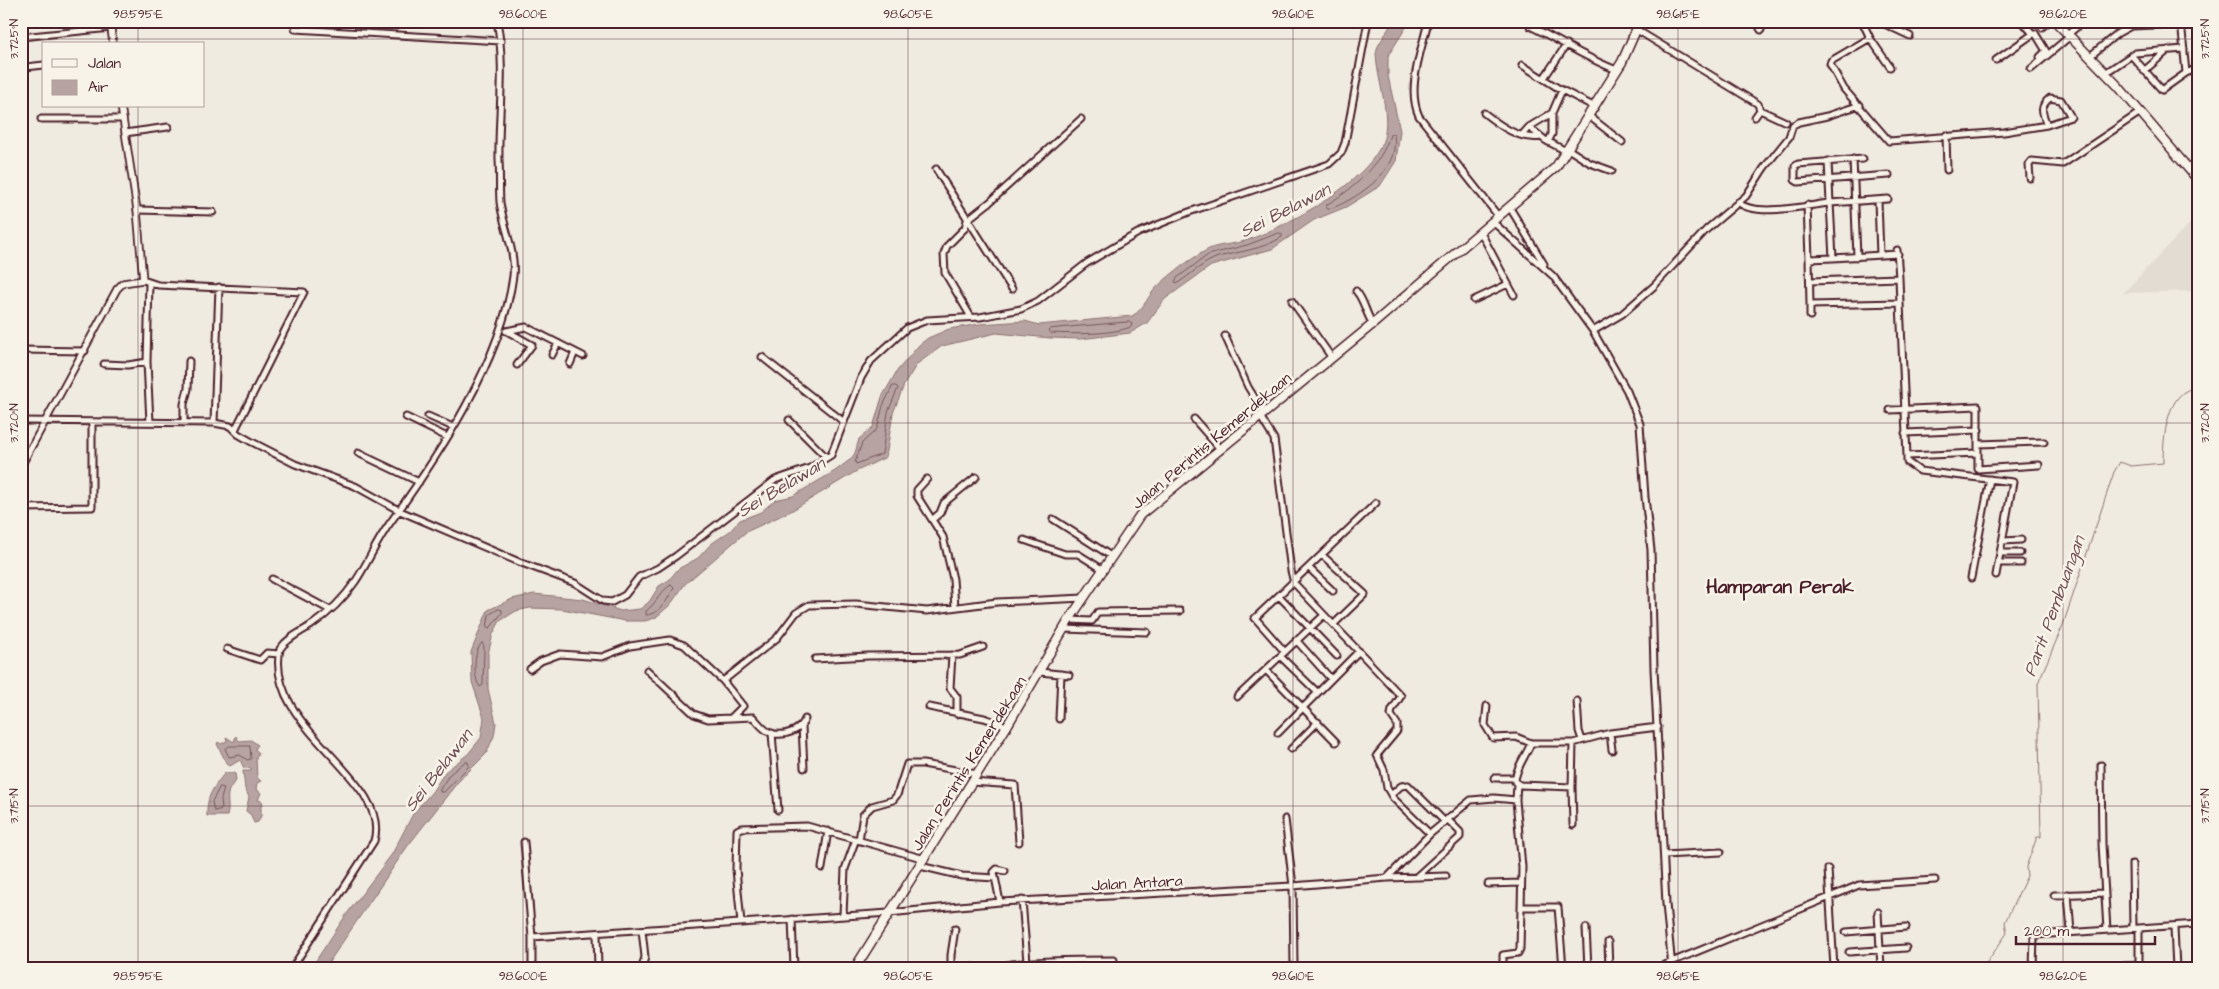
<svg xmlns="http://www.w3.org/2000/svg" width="2219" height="989" font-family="'Architects Daughter',sans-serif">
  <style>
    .built { fill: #e3dcd2 }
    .water { fill: #b7a4a2; stroke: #8b6f72 }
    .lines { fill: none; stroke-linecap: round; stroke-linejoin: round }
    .shore { stroke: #76545b; stroke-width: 1 }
    .stream { stroke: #8b6f72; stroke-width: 1 }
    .minor-casing { stroke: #4a1f2b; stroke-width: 9 }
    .tertiary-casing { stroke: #4a1f2b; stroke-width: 9 }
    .primary-casing { stroke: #4a1f2b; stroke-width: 11 }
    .minor { stroke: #f7f3e8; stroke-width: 5 }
    .tertiary { stroke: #f7f3e8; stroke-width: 5.5 }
    .primary { stroke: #f7f3e8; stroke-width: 8 }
    .ticks { fill: none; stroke: #4a1f2b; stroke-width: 1; stroke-opacity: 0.45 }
    .labels { text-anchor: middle; stroke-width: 5; stroke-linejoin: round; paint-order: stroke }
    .street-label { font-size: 16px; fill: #4a1f2b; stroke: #f7f3e8 }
    .water-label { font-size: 18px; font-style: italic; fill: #704e55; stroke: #f7f3e8 }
    .quarter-label { font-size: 19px; font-weight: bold; fill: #4a1f2b; stroke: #f7f3e8 }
    .neatline { fill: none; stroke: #4a1f2b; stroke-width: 2 }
    .ticks-label { font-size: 12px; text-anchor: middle; fill: #4a1f2b }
  </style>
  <rect width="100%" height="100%" fill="#f0ebe0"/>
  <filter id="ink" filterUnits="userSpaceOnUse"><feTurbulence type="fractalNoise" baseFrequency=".02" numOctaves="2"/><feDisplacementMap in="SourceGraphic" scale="10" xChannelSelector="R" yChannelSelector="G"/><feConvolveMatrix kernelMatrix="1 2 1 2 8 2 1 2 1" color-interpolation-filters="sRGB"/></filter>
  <g filter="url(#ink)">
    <path class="built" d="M 2198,215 L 2198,291 L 2123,293 Z"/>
    <path class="water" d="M 1393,21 L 1410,21 L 1388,56 L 1388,76 L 1400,131 L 1396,161 L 1380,186 L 1346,207 L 1314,220 L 1272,249 L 1211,266 L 1165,299 L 1147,323 L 1130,333 L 1080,339 L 1050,338 L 996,333 L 942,346 L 917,364 L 904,385 L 893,413 L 886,457 L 855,472 L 791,511 L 746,532 L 685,584 L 670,605 L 655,618 L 645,621 L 625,621 L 562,609 L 530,608 L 516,611 L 500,621 L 493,634 L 488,654 L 488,689 L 496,723 L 494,736 L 486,754 L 457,783 L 407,847 L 325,968 L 311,968 L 346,915 L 392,854 L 413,814 L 432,792 L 445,772 L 468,754 L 481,738 L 484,718 L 472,682 L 471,652 L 488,610 L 512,599 L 534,594 L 583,599 L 621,611 L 640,609 L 649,602 L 659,586 L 669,580 L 678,569 L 698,558 L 711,544 L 730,531 L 740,520 L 761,512 L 775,500 L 793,496 L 835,471 L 851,459 L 855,453 L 859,439 L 873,427 L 882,397 L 897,371 L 919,345 L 928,338 L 949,329 L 980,324 L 1025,321 L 1039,325 L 1132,316 C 1145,309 1148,294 1159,285 C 1172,273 1189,260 1205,251 C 1217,244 1232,245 1245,241 C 1286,227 1378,178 1385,133 C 1389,106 1377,80 1376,54 L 1378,46 Z
      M 236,736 L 239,741 L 251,740 L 258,745 L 255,749 L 259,753 L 256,758 L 257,778 L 261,781 L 257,783 L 256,789 L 261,793 L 258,800 L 262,801 L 263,805 L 261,806 L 261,816 L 258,822 L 254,823 L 251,815 L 246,811 L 249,797 L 245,789 L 243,771 L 251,771 L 251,768 L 244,768 L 240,760 L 230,766 L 227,764 L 217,744 L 218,742 L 221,744 L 227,741 L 226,737 L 234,742 Z
      M 225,773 L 235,773 L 236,781 C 222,793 231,803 227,816 L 207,816 C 206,797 213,787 225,773 Z"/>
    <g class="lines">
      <path class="shore" d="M 1394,134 C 1399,165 1374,185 1351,199 C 1343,203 1334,209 1326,209 L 1326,205 C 1353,189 1381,166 1390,135 Z
        M 1279,233 L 1282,234 L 1282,237 C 1261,250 1241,251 1218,257 C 1204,262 1191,274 1178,283 L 1175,282 L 1177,278 L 1208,255 L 1247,245 Z
        M 1129,322 L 1132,324 L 1131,327 C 1110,335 1073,334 1050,333 L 1048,331 L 1050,329 L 1058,328 Z
        M 893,386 L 896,386 L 898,388 L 888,412 L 882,454 L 856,464 L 855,462 L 862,443 L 877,429 L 883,406 Z
        M 671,585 L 674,588 C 668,599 660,614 646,615 L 646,611 C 656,604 660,591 671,585 Z
        M 499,609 L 502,610 L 502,613 L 490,628 L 487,628 L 489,615 Z
        M 482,643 L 484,646 L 483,685 L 480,687 C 473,679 473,650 482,643 Z
        M 230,746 L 250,746 L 251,759 L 247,760 L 240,755 L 229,757 L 225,749 Z
        M 465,762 L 468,762 L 469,766 L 444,792 L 440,792 L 440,789 L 449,775 Z
        M 220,787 L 224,788 L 221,799 L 222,809 L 214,811 L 212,802 Z"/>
      <path class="stream" d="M 1983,968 L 2007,933 L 2005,922 L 2027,876 L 2026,867 L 2037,837 L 2041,837 L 2038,683 L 2063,625 L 2114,472 L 2120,462 L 2131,466 L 2163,463 C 2163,441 2166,387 2198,388"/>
      <g class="minor-casing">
        <path id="minor" d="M 1428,21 C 1422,50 1406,88 1419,116 L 1499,217
          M 1632,21 L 1638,25
          M 1756,21 L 1761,30
          M 1862,21 L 1870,38 L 1890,67
          M 1878,21 L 1910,36
          M 2181,21 L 2186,73
          M 1862,22 L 1876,21
          M 1530,26 C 1559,40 1587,59 1617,70
          M 2042,27 L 2049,21
          M 295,29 L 501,41
          M 1637,30 L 1758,104 L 1760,110 L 1755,117
          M 2035,33 L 2046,51 L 2040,57
          M 2067,35 L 2084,21
          M 21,37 L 111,28
          M 1870,38 L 1831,61 L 1830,64 L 1844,89 L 1889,141 L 2004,132 L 2047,125 L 2071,117 L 2061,100 L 2050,98 C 2039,107 2042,112 2047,125
          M 2131,55 L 2162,90 L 2186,73 L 2198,68
          M 2089,57 L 2118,33 L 2131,26 L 2181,24
          M 1996,60 L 2033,34 L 2022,21
          M 1522,65 L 1558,88 L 1595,107
          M 26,67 L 44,65
          M 2031,69 L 2069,37
          M 2144,71 L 2168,50
          M 2105,73 L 2135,53 L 2184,49
          M 1544,78 L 1567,44
          M 1760,110 L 1786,122
          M 1484,113 C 1499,125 1521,141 1541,137
          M 1589,116 L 1622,142
          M 41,119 L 123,119
          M 1529,127 L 1552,113
          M 125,133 L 168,127
          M 1522,135 L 1529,127 L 1545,140 L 1566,151
          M 1946,135 L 1947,170
          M 1548,142 L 1552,134 L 1552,113 L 1562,90
          M 1568,149 L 1590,163 L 1612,171
          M 1853,159 L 1857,257
          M 1863,159 L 1798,164 L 1795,166 L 1795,180 L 1798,182 L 1889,175
          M 1828,161 L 1830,203 L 1888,199
          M 936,169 L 1012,289
          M 2030,178 L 2029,165 L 2032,161 L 2063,164 L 2139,113
          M 1878,200 L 1880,255
          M 1738,202 C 1755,218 1808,205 1830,203 L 1833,258 L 1809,259 L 1810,305 L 1900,303 L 1899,278 L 1810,281
          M 1807,205 L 1809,259
          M 1510,208 L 1544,264
          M 137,210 L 213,212
          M 1494,223 L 1553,276 L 1593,331 L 1627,391 L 1640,424 L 1645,497 L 1651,550 L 1654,669 L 1666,904 L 1672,968
          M 1481,233 L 1514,295
          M 1897,250 L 1899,278
          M 1833,258 L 1898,254
          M 143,280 L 158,285 L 304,292 L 235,430
          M 149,283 L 147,362 L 150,422
          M 1356,291 C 1365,301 1365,313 1373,324
          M 1474,300 L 1508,284
          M 1292,301 L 1332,358
          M 1810,305 L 1810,316
          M 971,317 L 945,273 L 944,254 L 947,246 L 965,228 L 967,220 L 990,202 L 1081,119
          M 506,331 L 526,327 L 583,356
          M 507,331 L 532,345 L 517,365
          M 1593,331 L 1622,314 L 1654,286 L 1707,229 L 1746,196 L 1764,168 L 1789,137 L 1793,125 L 1799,122 L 1827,116 L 1860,105
          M 1225,336 L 1248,387 L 1264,413
          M 21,350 L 85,351
          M 552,355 L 558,343
          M 762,357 L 844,422
          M 104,364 L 128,365 L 147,362
          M 570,364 L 575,352
          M 1890,410 L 1978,406 L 1978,453 L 1907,456 L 1900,303
          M 428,416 L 453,427
          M 1260,416 L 1274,439 L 1291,571 L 1294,583 L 1401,696 L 1392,710 L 1391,715 L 1397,724 L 1397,731 L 1377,755 L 1384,770 L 1387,788 L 1393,798 L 1430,834 L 1471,800 L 1494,798 L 1516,800 L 1522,867 L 1520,949 L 1518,953 L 1503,955 L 1503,968
          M 406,417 L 447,437
          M 1194,419 L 1221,450
          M 789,420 L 824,455 L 828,457
          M 21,421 L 214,423 L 230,426 L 238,434 L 252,442 L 295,464 L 355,486 L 400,511 L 519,562 L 575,583 L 603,601 L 612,602 L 625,595 L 639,577 L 658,568 L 676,556 L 775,480 L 810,468 L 831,455 L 861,378 L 871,361 L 907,328 L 927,320 L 980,317 L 1021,309 L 1038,301 L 1087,263 L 1138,233 L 1189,212 L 1329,164 L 1341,153 L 1345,143 L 1368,21
          M 184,423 L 184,404 L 188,389 L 189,361
          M 214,423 L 219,287
          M 1905,433 L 1979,430
          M 1978,444 L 2044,442
          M 358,453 L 419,482
          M 1978,453 L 1978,469 L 2039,465
          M 1907,456 L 1907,462 L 1920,471 L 2013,482 L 1996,575
          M 927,479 L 917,490 L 917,496 L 943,537 L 953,579 L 955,607
          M 21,508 L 92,507 L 92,423
          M 933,519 L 940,513 L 944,503 L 976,477
          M 1053,519 L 1111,556
          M 1024,540 L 1065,554 L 1078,554 L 1102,569
          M 2003,541 L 2021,540
          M 2000,553 L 2020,553
          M 1322,555 L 1365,594 L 1334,624
          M 1999,563 L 2021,563
          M 1310,569 L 1333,591
          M 1971,578 L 1990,479
          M 272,579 L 330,610
          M 1279,596 L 1337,656
          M 1069,620 L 1092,621 L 1098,612 L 1180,611
          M 1064,629 L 1147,632
          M 1296,640 L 1331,679
          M 227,649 L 260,660 L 267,653 L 279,654
          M 1285,652 L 1255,618 L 1376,503
          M 952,655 L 950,688 L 957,697 L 957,714
          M 1281,657 L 1317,692
          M 815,659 L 868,656 L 960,655 L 983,647
          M 530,669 L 541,661 L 560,654 L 602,657 L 630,646 L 670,640 L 684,645 L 723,681 L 777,638 L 796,613 L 809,605 L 856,604 L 927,611 L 997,602 L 1084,598
          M 647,670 L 694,714 L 708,719 L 731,718 L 743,706 L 723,681
          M 1266,670 L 1336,742
          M 1040,672 L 1069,675
          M 1237,697 L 1324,615
          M 1577,701 L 1579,731 L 1582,740
          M 1487,706 L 1485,725 L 1493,738 L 1516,737 L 1531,743 L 1573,743 L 1610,733 L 1658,727
          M 929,707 L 984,718 L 1007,726
          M 731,718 L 753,717 C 758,722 764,731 771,733 C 783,737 801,731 805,719
          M 1059,719 L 1061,674
          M 802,726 L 804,768
          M 772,733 L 778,810
          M 1278,733 L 1359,651
          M 1610,733 L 1612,750
          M 1531,743 C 1526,756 1515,769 1515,782 L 1520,785 L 1572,787 L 1573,825
          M 1291,749 L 1318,722
          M 2101,765 L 2102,844 L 2107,930
          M 1494,778 L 1515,778
          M 971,782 L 1015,785 L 1019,842
          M 1572,787 L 1573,743
          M 1391,795 L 1401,786 L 1408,785 L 1445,822
          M 1516,800 L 1517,784
          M 1285,819 L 1293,886 L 1294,968
          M 859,840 L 863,815 L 872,806 L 893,800 L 897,795 L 907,764 L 923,764 L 977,774
          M 524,842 L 532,937 L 532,968
          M 1664,855 L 1721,852
          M 2132,864 L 2133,928
          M 920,866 L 962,876 L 995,878
          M 822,868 L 828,831
          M 1828,869 L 1834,968
          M 1417,876 L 1460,837 L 1460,832 L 1447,819
          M 1387,878 L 1430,834
          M 1488,884 L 1521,883
          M 2068,894 L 2071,932
          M 2054,895 L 2105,893
          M 1022,900 L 1027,962
          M 1000,902 L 994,872 L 997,869 L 1005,871
          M 1521,907 L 1558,907 L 1563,968
          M 1878,912 L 1881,968
          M 843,915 L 845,869 L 856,839
          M 792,919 L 794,968
          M 741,923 L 736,869 L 737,830 L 741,828 L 807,826 L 925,859
          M 1586,928 L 1588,968
          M 2174,928 L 2176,968
          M 642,930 L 645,957 L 642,968
          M 1846,932 L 1906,927
          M 597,934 L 598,968
          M 532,937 L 889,913 L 1000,902 L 1293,886 L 1387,878 L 1446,876
          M 1608,942 L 1609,968
          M 1849,952 L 1906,948
          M 2123,966 L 2139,965 L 2139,928
          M 973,967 L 973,968
          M 292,968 L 374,841 C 392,778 263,728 280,649 C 288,637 302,632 313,624 C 329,613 344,598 355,582 C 368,563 376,542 390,523 C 439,455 502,361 513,276 C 516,251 503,226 500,202 C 499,188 500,174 499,160 C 498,114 506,67 497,21
          M 951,968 L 951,955 L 955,929
          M 996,968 C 1002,960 1097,960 1114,960
          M 1657,968 L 1859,885 L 1935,880
          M 1752,968 L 1793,968
          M 2033,968 L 2034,937 L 2036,935 L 2198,924"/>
      </g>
      <g class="tertiary-casing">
        <path id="tertiary" d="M 110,21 L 113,44
          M 21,466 L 117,289 L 123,283 L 143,280 L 137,210 L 121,106"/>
      </g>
      <g class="primary-casing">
        <path id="primary" d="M 2055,21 L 2118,86 L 2198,180
          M 855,968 L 1007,726 L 1069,620 L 1140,515 L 1373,324 L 1556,167 L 1622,62 L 1640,21"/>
      </g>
      <use href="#minor" class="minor"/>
      <use href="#tertiary" class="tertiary"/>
      <use href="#primary" class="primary"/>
    </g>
  </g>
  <path class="ticks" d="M 138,21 L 138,44M 523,21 L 523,968M 908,21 L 908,968M 1293,21 L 1293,968M 1678,21 L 1678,968M 2063,21 L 2063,968M 21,39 L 2198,39M 138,106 L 138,968M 21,423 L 2198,423M 21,806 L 2198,806"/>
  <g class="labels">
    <g class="street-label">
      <text transform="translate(1211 440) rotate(-40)" y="6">Jalan Perintis Kemerdekaan</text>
      <text transform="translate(968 763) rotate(-58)" y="6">Jalan Perintis Kemerdekaan</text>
      <text transform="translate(1137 882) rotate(-3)" y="6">Jalan Antara</text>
    </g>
    <g class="water-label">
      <text transform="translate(1285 210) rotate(-27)" y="6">Sei Belawan</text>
      <text transform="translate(781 487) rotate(-31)" y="6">Sei Belawan</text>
      <text transform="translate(2054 606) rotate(-70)" y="6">Parit Pembuangan</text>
      <text transform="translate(438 770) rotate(-52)" y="6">Sei Belawan</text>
    </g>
    <g class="quarter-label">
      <text x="1780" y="593">Hamparan Perak</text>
    </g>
  </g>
  <rect width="2219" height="989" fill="none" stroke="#f7f3e8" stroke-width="55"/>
  <rect x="42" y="42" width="162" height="65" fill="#f7f3e8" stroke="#b29e9c"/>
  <rect x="52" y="59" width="25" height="8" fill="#f7f3e8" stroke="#b29e9c"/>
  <text x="88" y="68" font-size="15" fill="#4a1f2b">Jalan</text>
  <rect x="52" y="80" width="25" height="15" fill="#b7a4a2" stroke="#b29e9c"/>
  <text x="88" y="92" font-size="15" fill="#4a1f2b">Air</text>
  <path d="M2016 936v8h139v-8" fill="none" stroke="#4a1f2b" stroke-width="2.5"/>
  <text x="2024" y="936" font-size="15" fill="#4a1f2b" stroke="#f7f3e8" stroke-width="4" paint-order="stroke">200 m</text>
  <rect x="28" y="28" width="2164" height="934" class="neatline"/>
  <g class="ticks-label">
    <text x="138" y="18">98.595°E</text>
    <text x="523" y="18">98.600°E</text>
    <text x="908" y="18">98.605°E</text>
    <text x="1293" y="18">98.610°E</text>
    <text x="1678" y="18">98.615°E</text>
    <text x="2063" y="18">98.620°E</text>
    <text transform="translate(14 39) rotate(-90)" y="4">3.725°N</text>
    <text transform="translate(2205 39) rotate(-90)" y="4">3.725°N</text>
    <text transform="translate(14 423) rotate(-90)" y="4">3.720°N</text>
    <text transform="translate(2205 423) rotate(-90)" y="4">3.720°N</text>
    <text transform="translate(14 806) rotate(-90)" y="4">3.715°N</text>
    <text transform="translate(2205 806) rotate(-90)" y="4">3.715°N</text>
    <text x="138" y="980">98.595°E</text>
    <text x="523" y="980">98.600°E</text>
    <text x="908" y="980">98.605°E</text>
    <text x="1293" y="980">98.610°E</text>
    <text x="1678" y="980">98.615°E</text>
    <text x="2063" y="980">98.620°E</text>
  </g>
</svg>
